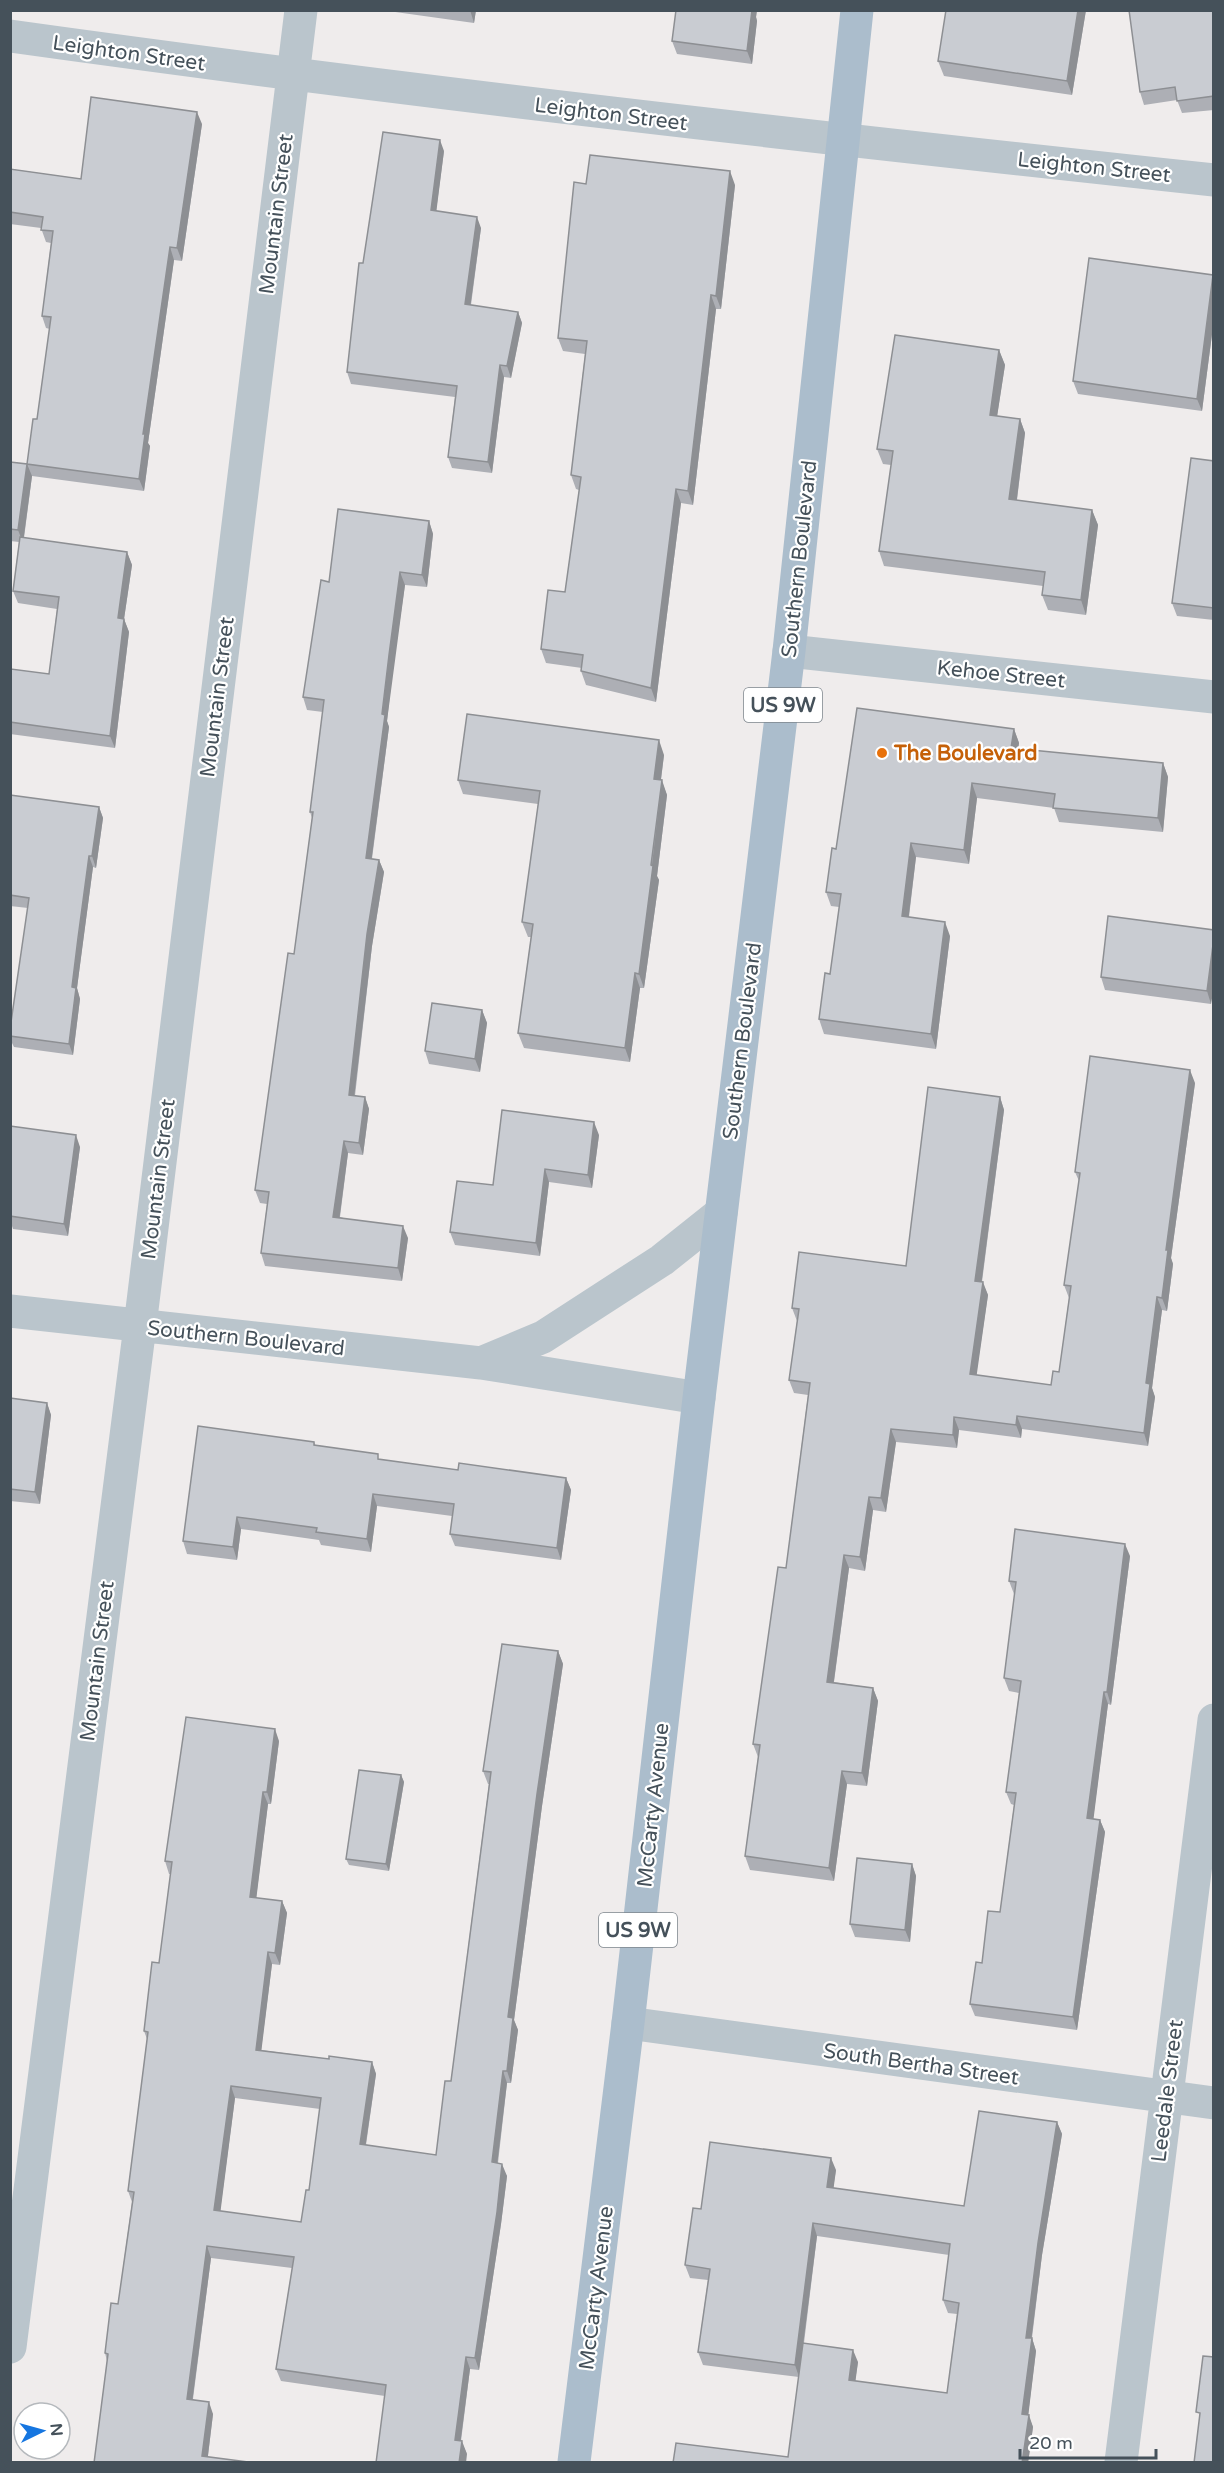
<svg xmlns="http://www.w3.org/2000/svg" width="1224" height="2473" font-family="'Varela Round',sans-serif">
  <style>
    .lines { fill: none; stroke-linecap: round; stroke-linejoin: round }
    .minor { stroke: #bac5cc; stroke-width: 33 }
    .primary { stroke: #abbdcc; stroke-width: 33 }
    .wall { fill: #adafb5; fill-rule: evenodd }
    .shaded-wall { fill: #8d8f93 }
    .building { fill: #c9ccd2; stroke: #8d8f93; stroke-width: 1.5; fill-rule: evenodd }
    .food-dot { fill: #e8710a; stroke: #fff; stroke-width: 2 }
    .labels { text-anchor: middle; stroke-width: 4.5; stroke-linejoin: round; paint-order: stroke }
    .shield { fill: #fff; stroke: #7d858c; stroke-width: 1.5 }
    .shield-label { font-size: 20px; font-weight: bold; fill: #45515a }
    .street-label { font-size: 21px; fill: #45515a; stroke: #fff }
    .food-label { font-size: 21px; font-weight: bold; fill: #c56008; stroke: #fff; text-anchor: start }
  </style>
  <rect width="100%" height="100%" fill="#efecec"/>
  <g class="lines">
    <path class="minor" d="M 10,36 C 411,92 812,137 1214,180
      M 789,651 L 1214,697
      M 10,1311 L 481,1363 L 699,1398
      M 481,1363 L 543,1337 L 662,1260 L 721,1213
      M 628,2023 L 1214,2103
      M 10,2347 L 140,1326 L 301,10
      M 1121,2462 L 1214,1720"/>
    <path class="primary" d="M 574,2462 L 628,2023 L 699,1398 L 789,651 L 857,10"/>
  </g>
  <path class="wall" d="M 381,10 L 476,10 L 474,23 Z
    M 757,10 L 756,17 L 757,21 L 752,64 L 677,54 L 672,41 Z
    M 1086,10 L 1072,95 L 944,76 L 938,61 Z
    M 1214,10 L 1214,110 L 1182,113 L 1177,100 L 1144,105 L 1140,92 Z
    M 202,124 L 182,261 L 174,260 L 148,443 L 150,446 L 144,491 L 32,476 L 24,538 L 127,552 L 132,565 L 124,619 L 129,632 L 115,748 L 10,734 L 10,676 L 49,674 L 57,609 L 18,603 L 13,591 L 19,542 L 10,541 L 10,462 L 27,464 L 37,419 L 50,329 L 46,328 L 42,316 L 51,243 L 46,242 L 41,228 L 10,224 L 10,169 L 81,179 Z
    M 444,151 L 436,211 L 481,228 L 471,305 L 518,312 L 522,323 L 511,378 L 504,377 L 492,473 L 452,468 L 448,457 L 455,397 L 351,384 L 347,372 L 363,263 Z
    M 586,184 L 735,185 L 721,309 L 716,309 L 693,505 L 681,503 L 656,702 L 586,685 L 581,671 L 582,668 L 546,663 L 541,649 L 565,592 L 579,490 L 576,489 L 571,475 L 585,354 L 563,351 L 558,338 Z
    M 1214,277 L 1214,319 L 1202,411 L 1078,394 L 1073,381 Z
    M 999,350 L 1005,365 L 997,416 L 1020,419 L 1025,433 L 1017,500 L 1092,510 L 1098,525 L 1086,615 L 1048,610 L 1042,595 L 1043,586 L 884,566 L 879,551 L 891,465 L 883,464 L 877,449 Z
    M 1214,461 L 1214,620 L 1177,616 L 1172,603 Z
    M 429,521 L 433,534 L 427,587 L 405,585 L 393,667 L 387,721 L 389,727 L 372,859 L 379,860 L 384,872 L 372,946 L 355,1096 L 365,1097 L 369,1109 L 363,1155 L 348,1153 L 340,1217 L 408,1238 L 402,1281 L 265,1266 L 261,1253 L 267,1204 L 260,1203 L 255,1190 L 294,954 L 312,818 L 310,812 L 323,712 L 307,710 L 303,697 L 329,582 Z
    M 1014,729 L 1019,743 L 1018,749 L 1163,763 L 1168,777 L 1163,832 L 1059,822 L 1054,808 L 977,798 L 969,864 L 916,857 L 909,917 L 950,936 L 936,1049 L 824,1034 L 819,1019 L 830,974 L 839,907 L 831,906 L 826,892 L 836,849 Z
    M 664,755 L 661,780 L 667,795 L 657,876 L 659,880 L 644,988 L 640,988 L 630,1062 L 524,1048 L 518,1033 L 531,937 L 528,937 L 522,922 L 538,804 L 463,794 L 458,780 Z
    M 10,795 L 99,807 L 103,818 L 96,868 L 93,867 L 82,949 L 77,988 L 80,999 L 73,1055 L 14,1047 L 10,1039 L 10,1029 L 28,908 L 10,906 Z
    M 1214,930 L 1211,1004 L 1105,990 L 1101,977 Z
    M 482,1010 L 487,1023 L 480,1072 L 429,1064 L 425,1051 Z
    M 1195,1083 L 1171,1258 L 1173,1264 L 1167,1311 L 1162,1310 L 1152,1388 L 1155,1397 L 1148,1446 L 1022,1429 L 1021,1438 L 959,1430 L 957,1448 L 896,1442 L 886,1512 L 873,1510 L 865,1571 L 849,1568 L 834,1682 L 873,1688 L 878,1701 L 867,1786 L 847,1784 L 834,1881 L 750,1870 L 745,1856 L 758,1757 L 753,1744 L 786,1568 L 808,1395 L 794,1393 L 789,1380 L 797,1321 L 792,1308 L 906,1266 L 1000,1097 L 1004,1110 L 982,1282 L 988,1295 L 976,1375 L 1051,1385 L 1059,1372 L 1069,1298 L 1064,1285 L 1079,1181 L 1075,1172 Z
    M 10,1126 L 80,1147 L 68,1236 L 13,1229 L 12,1226 L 10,1226 Z
    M 599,1135 L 592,1188 L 549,1182 L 540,1256 L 455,1245 L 450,1232 L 493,1185 Z
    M 10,1398 L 47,1403 L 51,1415 L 40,1504 L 10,1501 Z
    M 314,1442 L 316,1446 L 380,1460 L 458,1470 L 566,1478 L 571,1490 L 561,1560 L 455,1546 L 450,1534 L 452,1516 L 377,1506 L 371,1552 L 321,1545 L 319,1540 L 241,1529 L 237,1560 L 187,1554 L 183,1541 Z
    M 1130,1556 L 1111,1705 L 1108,1704 L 1093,1819 L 1100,1820 L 1105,1832 L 1077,2030 L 975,2016 L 970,2004 L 982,1963 L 1000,1912 L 1014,1805 L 1011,1804 L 1006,1792 L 1019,1693 L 1009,1691 L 1004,1678 L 1015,1594 L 1014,1594 L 1009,1581 Z
    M 558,1651 L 563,1664 L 542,1806 L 514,2020 L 518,2030 L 511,2083 L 507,2083 L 498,2163 L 507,2176 L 501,2224 L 479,2370 L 470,2369 L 461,2441 L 467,2454 L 385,2396 L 281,2381 L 276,2369 L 292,2268 L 211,2258 L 193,2399 L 213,2414 L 208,2456 L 94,2463 L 107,2361 L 105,2353 L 118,2304 L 132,2202 L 128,2191 L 147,2039 L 144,2031 L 159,1963 L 171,1874 L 169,1874 L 165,1861 L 279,1741 L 271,1804 L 268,1804 L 256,1898 L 282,1901 L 287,1913 L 280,1965 L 272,1964 L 261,2050 L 329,2059 L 372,2062 L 376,2074 L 366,2145 L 436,2155 L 451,2081 L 489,1784 L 488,1784 L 483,1771 ZM 235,2098 L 320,2109 L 309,2190 L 301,2222 L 220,2211 Z
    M 401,1775 L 404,1782 L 389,1871 L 349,1865 L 346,1859 Z
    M 912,1864 L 916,1876 L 910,1942 L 855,1937 L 850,1924 Z
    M 1057,2122 L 1062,2134 L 1042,2255 L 1032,2338 L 1036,2351 L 1028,2415 L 1033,2427 L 1028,2463 L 673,2463 L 788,2457 L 799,2377 L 703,2365 L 698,2352 L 708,2280 L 690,2278 L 685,2265 L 701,2209 L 836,2170 L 833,2188 L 964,2206 ZM 817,2236 L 949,2255 L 943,2300 L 948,2313 L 957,2314 L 947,2393 L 855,2381 L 858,2362 L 804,2343 Z"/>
  <path class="shaded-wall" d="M 470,10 L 476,10 L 474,23 Z
    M 752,10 L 757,10 L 756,17 L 757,21 L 752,64 L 747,51 Z
    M 1078,10 L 1086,10 L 1072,95 L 1067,81 Z
    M 197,112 L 202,124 L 182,261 L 177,248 Z
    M 440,140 L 444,151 L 435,222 L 431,210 Z
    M 730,171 L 735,185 L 721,309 L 716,296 Z
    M 477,217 L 481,228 L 469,316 L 465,304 Z
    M 170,247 L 174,260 L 148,443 L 150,446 L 144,491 L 139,479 L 143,434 Z
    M 1213,275 L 1214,319 L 1202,411 L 1197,399 Z
    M 711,295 L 716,309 L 693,505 L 688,491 Z
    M 518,312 L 522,323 L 511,378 L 507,366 Z
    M 999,350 L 1005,365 L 995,430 L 990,415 Z
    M 500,365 L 504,377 L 492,473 L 488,462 Z
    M 1020,419 L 1025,433 L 1015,514 L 1009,499 Z
    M 27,464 L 32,476 L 23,543 L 18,530 Z
    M 676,489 L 681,503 L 656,702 L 651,688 Z
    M 1092,510 L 1098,525 L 1086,615 L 1081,600 Z
    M 429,521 L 433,534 L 427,587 L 422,575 Z
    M 127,552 L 132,565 L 124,619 L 129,632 L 115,748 L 110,736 L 118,618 Z
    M 400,572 L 405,585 L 387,721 L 389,727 L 370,871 L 366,858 L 389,655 Z
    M 1014,729 L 1019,743 L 1016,762 L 1011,748 Z
    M 659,740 L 664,755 L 659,794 L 654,779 Z
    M 1163,763 L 1168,777 L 1163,832 L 1158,818 Z
    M 662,780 L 667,795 L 657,876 L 659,880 L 644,988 L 639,974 Z
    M 972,783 L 977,798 L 969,864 L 964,850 Z
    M 99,807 L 103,818 L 96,868 L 92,856 Z
    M 911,843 L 916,857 L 907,930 L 902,916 Z
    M 89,856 L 93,867 L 77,988 L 80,999 L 73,1055 L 69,1044 L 72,987 Z
    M 379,860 L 384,872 L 372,946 L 353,1107 L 349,1095 L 367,934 Z
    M 945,922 L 950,936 L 936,1049 L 931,1034 Z
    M 1214,937 L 1214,987 L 1211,1004 L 1207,991 Z
    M 635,973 L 640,988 L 630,1062 L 625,1048 Z
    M 482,1010 L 487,1023 L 480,1072 L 475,1059 Z
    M 1190,1070 L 1195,1083 L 1171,1258 L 1173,1264 L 1167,1311 L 1162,1298 L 1166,1250 Z
    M 365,1097 L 369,1109 L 363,1155 L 359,1143 Z
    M 1000,1097 L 1004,1110 L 980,1294 L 975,1281 Z
    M 594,1122 L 599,1135 L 592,1188 L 588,1175 Z
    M 76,1135 L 80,1147 L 68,1236 L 64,1224 Z
    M 344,1141 L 348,1153 L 338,1229 L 333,1217 Z
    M 545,1169 L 549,1182 L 540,1256 L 536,1243 Z
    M 403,1226 L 408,1238 L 402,1281 L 398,1268 Z
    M 983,1282 L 988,1295 L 975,1387 L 970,1374 Z
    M 1157,1297 L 1162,1310 L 1152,1388 L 1155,1397 L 1148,1446 L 1144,1433 L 1146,1383 Z
    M 47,1403 L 51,1415 L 40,1504 L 35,1492 Z
    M 1017,1416 L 1022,1429 L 1021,1438 L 1016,1425 Z
    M 954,1417 L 959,1430 L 957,1448 L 953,1435 Z
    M 891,1429 L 896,1442 L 886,1512 L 881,1498 Z
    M 566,1478 L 571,1490 L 561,1560 L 557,1548 Z
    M 373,1494 L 377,1506 L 371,1552 L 367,1539 Z
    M 869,1497 L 873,1510 L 865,1571 L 860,1557 Z
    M 237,1517 L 241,1529 L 237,1560 L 233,1547 Z
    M 1125,1544 L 1130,1556 L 1111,1705 L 1107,1692 Z
    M 844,1555 L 849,1568 L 832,1695 L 827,1682 Z
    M 558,1651 L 563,1664 L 542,1806 L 514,2020 L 518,2030 L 511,2083 L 507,2071 L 508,2017 L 537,1794 Z
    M 873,1688 L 878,1701 L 867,1786 L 862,1773 Z
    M 1104,1692 L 1108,1704 L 1092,1831 L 1087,1818 Z
    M 275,1729 L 279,1741 L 271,1804 L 267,1792 Z
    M 842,1771 L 847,1784 L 834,1881 L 829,1868 Z
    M 401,1775 L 404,1782 L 389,1871 L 386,1864 Z
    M 263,1792 L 268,1804 L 255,1909 L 250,1897 Z
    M 1100,1820 L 1105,1832 L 1077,2030 L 1073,2017 Z
    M 912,1864 L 916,1876 L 910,1942 L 905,1930 Z
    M 282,1901 L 287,1913 L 280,1965 L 275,1953 Z
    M 268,1952 L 272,1964 L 260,2062 L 256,2050 Z
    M 372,2062 L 376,2074 L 364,2156 L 360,2144 Z
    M 503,2071 L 507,2083 L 496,2174 L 492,2162 Z
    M 231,2086 L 235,2098 L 219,2223 L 214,2210 Z
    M 1057,2122 L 1062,2134 L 1042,2255 L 1030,2350 L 1026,2338 L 1038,2243 Z
    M 831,2158 L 836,2170 L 832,2200 L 827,2187 Z
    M 502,2164 L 507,2176 L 501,2224 L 479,2370 L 475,2358 Z
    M 813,2223 L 817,2236 L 799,2377 L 795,2365 Z
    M 207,2246 L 211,2258 L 191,2411 L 187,2399 Z
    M 1032,2338 L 1036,2351 L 1027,2426 L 1022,2414 Z
    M 853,2350 L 858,2362 L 854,2392 L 849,2380 Z
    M 466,2357 L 470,2369 L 459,2453 L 455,2440 Z
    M 209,2402 L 213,2414 L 207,2463 L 202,2456 Z
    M 1029,2415 L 1033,2427 L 1028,2463 L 1022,2463 Z
    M 462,2441 L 467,2454 L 466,2463 L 459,2463 Z"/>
  <path class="building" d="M 676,10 L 752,10 L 747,51 L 672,41 Z
    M 946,10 L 1078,10 L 1067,81 L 938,61 Z
    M 1129,10 L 1214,10 L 1214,96 L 1177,101 L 1175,87 L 1140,92 Z
    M 91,97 L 197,112 L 177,248 L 170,247 L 143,434 L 145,434 L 139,479 L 27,464 L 33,419 L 37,419 L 51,317 L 42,316 L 53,231 L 41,230 L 43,217 L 10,212 L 10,169 L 81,179 Z
    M 383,132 L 440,140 L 431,210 L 477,217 L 465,304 L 518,312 L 507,366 L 500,365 L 488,462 L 448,457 L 457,386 L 347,372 L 359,263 L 363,263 Z
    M 590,155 L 730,171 L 716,296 L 711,295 L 688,491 L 676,489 L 651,688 L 581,671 L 583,655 L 541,649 L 548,590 L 565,592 L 581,477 L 571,475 L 587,341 L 558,338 L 574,182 L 586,184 Z
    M 1089,258 L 1213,275 L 1197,399 L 1073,381 Z
    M 895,335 L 999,350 L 990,415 L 1020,419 L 1009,499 L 1092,510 L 1081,600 L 1042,595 L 1045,572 L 879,551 L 893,451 L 877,449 Z
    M 1191,458 L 1214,461 L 1214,608 L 1172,603 Z
    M 10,462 L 27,464 L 18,530 L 10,529 Z
    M 338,509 L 429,521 L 422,575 L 400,572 L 389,655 L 382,714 L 385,715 L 366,858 L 379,860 L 367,934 L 349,1095 L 365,1097 L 359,1143 L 344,1141 L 333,1217 L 403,1226 L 398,1268 L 261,1253 L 269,1192 L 255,1190 L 288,953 L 294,954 L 313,812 L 310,812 L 324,700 L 303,697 L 321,580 L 329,582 Z
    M 20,537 L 127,552 L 118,618 L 124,619 L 110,736 L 10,722 L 10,676 L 11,669 L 49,674 L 59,597 L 13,591 Z
    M 857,708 L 1014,729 L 1011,748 L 1163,763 L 1158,818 L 1053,808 L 1055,794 L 972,783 L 964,850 L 911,843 L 902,916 L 945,922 L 931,1034 L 819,1019 L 825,973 L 830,974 L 841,894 L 826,892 L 832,848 L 836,849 Z
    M 467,714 L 659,740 L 654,779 L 662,780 L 651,865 L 653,866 L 639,974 L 635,973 L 625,1048 L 518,1033 L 533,924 L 522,922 L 540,791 L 458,780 Z
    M 10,795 L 99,807 L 92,856 L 89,856 L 78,938 L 72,987 L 76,988 L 69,1044 L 10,1036 L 10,1029 L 29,898 L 10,895 Z
    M 1108,916 L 1214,930 L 1214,937 L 1207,991 L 1101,977 Z
    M 432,1003 L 482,1010 L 475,1059 L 425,1051 Z
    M 1090,1056 L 1190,1070 L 1166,1250 L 1168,1250 L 1162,1298 L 1157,1297 L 1146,1383 L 1150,1384 L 1144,1433 L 1017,1416 L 1016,1425 L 954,1417 L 953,1435 L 891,1429 L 881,1498 L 869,1497 L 860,1557 L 844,1555 L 827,1682 L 873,1688 L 862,1773 L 842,1771 L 829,1868 L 745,1856 L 760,1745 L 753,1744 L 778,1567 L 786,1568 L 810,1383 L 789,1380 L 799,1309 L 792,1308 L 799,1252 L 906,1266 L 928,1087 L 1000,1097 L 975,1281 L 983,1282 L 970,1374 L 1051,1385 L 1053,1371 L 1059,1372 L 1071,1286 L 1064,1285 L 1080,1173 L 1075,1172 Z
    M 502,1110 L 594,1122 L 588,1175 L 545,1169 L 536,1243 L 450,1232 L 457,1181 L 493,1185 Z
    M 10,1126 L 76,1135 L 64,1224 L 10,1216 Z
    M 10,1398 L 47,1403 L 35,1492 L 10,1489 Z
    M 198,1426 L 314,1442 L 314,1445 L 378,1454 L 378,1459 L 458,1470 L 459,1463 L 566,1478 L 557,1548 L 450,1534 L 454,1504 L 373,1494 L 367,1539 L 316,1532 L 317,1528 L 237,1517 L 233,1547 L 183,1541 Z
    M 1015,1529 L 1125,1544 L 1107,1692 L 1104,1692 L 1087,1818 L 1100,1820 L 1073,2017 L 970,2004 L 976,1962 L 982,1963 L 988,1911 L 1000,1912 L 1016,1793 L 1006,1792 L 1021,1681 L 1004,1678 L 1016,1582 L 1009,1581 Z
    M 502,1644 L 558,1651 L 537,1794 L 508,2017 L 513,2018 L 507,2071 L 503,2071 L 492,2162 L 502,2164 L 497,2212 L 475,2358 L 466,2357 L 455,2440 L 462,2441 L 459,2463 L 376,2463 L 386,2385 L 276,2369 L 294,2257 L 207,2246 L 187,2399 L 209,2402 L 202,2456 L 256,2463 L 94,2463 L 108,2354 L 105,2353 L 111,2303 L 118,2304 L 134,2192 L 128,2191 L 148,2032 L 144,2031 L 152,1962 L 159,1963 L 172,1862 L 165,1861 L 186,1717 L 275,1729 L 267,1792 L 263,1792 L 250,1897 L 282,1901 L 275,1953 L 268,1952 L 256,2050 L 329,2059 L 329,2056 L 372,2062 L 360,2144 L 436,2155 L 445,2081 L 451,2081 L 470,1935 L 491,1772 L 483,1771 ZM 231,2086 L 321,2098 L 309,2190 L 306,2190 L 301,2222 L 214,2210 Z
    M 359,1770 L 401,1775 L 386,1864 L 346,1859 Z
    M 857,1858 L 912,1864 L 905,1930 L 850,1924 Z
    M 979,2111 L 1057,2122 L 1038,2243 L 1026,2338 L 1032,2338 L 1022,2414 L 1029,2415 L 1022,2463 L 673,2463 L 676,2443 L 788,2457 L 803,2343 L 853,2350 L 849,2380 L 947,2393 L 959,2303 L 943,2300 L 950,2244 L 813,2223 L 795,2365 L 698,2352 L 710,2269 L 685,2265 L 693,2208 L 701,2209 L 710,2142 L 831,2158 L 827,2187 L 964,2206 Z
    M 1203,2356 L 1214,2357 L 1214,2463 L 1194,2463 L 1200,2413 L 1196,2412 Z"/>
  <circle class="food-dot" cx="882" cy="753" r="6"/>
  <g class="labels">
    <g class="shield">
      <rect x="744" y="688" width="78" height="34" rx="4.5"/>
      <rect x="599" y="1913" width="78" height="34" rx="4.5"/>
    </g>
    <g class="shield-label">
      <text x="783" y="712">US 9W</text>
      <text x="638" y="1937">US 9W</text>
    </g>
    <g class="street-label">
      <text transform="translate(129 53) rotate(8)" y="7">Leighton Street</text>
      <text transform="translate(611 114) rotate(7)" y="7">Leighton Street</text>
      <text transform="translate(1094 167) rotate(6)" y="7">Leighton Street</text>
      <text transform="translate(276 214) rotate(-83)" y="7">Mountain Street</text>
      <text transform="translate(799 559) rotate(-84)" y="7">Southern Boulevard</text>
      <text transform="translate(1001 674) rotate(6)" y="7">Kehoe Street</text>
      <text transform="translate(217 697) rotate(-83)" y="7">Mountain Street</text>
      <text transform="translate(742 1041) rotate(-83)" y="7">Southern Boulevard</text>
      <text transform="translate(158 1179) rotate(-83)" y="7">Mountain Street</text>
      <text transform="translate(246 1338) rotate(6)" y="7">Southern Boulevard</text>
      <text transform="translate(97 1661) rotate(-83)" y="7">Mountain Street</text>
      <text transform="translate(653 1805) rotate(-84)" y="7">McCarty Avenue</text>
      <text transform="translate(921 2064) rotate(8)" y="7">South Bertha Street</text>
      <text transform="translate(1167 2091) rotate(-83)" y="7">Leedale Street</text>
      <text transform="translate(596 2288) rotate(-83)" y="7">McCarty Avenue</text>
    </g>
    <g class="food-label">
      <text x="894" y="760">The Boulevard</text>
    </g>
  </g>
  <rect width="1224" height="2473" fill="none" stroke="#45515a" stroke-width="24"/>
  <g transform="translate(42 2431) rotate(85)"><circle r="28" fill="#ffffff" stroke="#b5b9bd" stroke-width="1.5"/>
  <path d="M0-4.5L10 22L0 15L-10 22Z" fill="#1676e0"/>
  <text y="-9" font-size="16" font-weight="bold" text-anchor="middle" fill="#45515a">N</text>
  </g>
  <path d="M1020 2449v9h136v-9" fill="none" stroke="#45515a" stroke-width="3"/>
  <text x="1029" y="2449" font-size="18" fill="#45515a" stroke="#ffffff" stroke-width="4.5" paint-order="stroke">20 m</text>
</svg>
